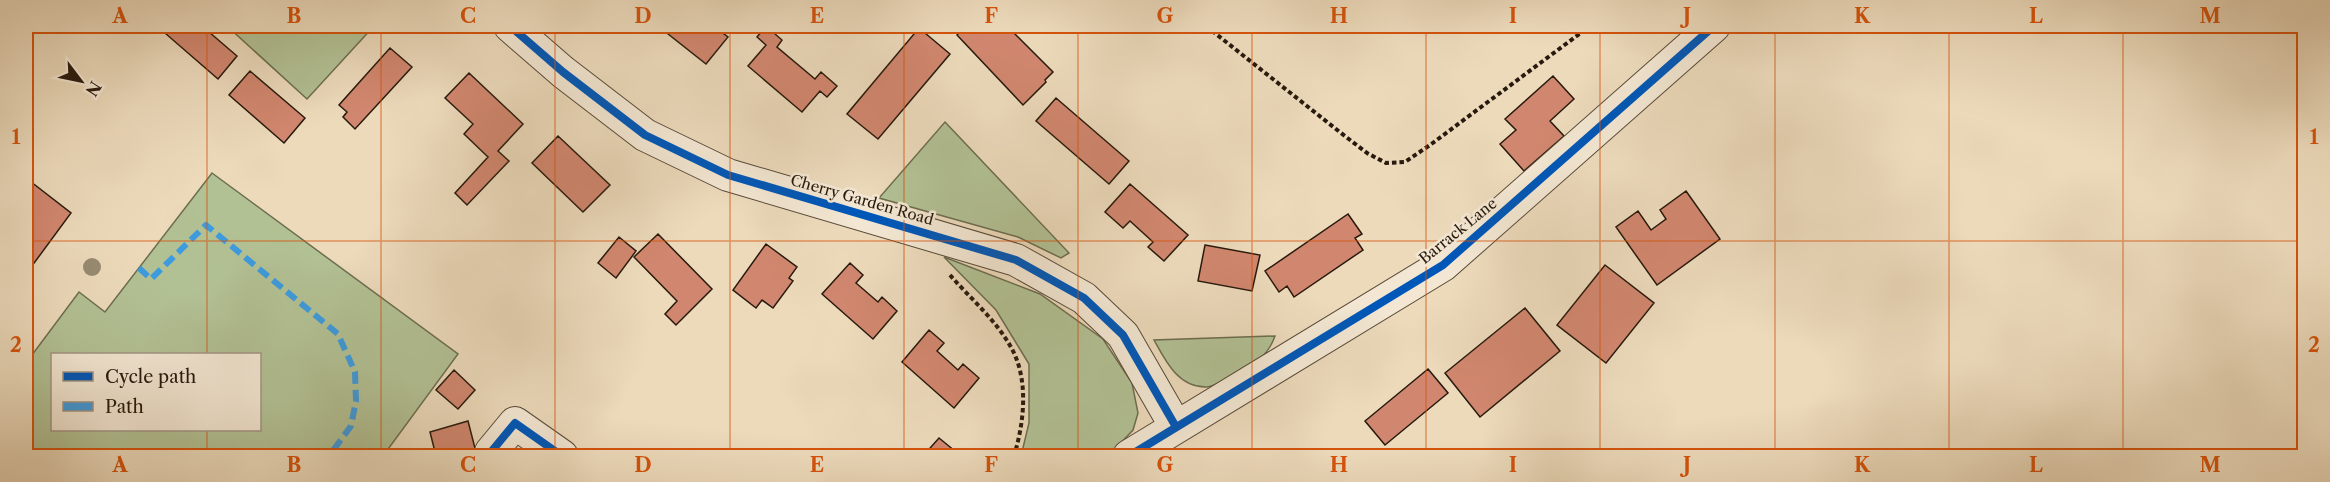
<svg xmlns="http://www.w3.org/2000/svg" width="2330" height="482" font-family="'Libre Caslon Text',serif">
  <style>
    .green { fill: #b2c194; stroke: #6c6d50; stroke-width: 1.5; fill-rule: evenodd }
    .building { fill: #d1876f; stroke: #27190d; stroke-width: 1.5 }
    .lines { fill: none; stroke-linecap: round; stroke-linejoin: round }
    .minor-casing { stroke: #584938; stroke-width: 34 }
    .path { stroke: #27190d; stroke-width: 4; stroke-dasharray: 4.5 3; stroke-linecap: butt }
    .minor { stroke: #f3e7d3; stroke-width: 32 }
    .quiet { stroke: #3d9bde; stroke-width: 6; stroke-dasharray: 12 6; stroke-linecap: butt }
    .cycleway-casing { stroke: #f3e7d3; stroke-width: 11 }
    .cycleway { stroke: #0057b8; stroke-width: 8 }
    .tree { fill: #978b72 }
    .grid { fill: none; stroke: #d5530c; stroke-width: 1.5; stroke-opacity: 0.55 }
    .labels { text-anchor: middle; stroke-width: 5; stroke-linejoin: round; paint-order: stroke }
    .street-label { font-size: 15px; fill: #27190d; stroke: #f3e7d3 }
    .neatline { fill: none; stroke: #d5530c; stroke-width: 2 }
    .grid-label { font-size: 20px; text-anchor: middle; font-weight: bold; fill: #d5530c }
  </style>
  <rect width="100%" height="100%" fill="#ecdabb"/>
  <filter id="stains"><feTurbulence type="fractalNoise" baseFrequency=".00333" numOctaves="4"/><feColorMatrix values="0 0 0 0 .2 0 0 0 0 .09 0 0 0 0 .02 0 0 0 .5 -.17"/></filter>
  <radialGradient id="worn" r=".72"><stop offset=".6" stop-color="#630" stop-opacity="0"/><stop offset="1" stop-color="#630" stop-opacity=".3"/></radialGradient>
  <path class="green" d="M 227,26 L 374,26 L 307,99 Z
    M 945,122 L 1069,253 L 1061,258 L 1018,237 L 879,198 Z
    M 212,173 L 458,354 L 383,456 L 26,456 L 26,363 L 79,292 L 105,312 ZM 52,354 L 260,354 L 260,430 L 52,430 Z
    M 944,257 L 1040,294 L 1103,339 L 1132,383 L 1138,413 L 1133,430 L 1114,450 L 1103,456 L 1021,456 L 1029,423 L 1029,364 L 996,310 Z
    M 1275,336 C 1268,356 1255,364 1236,373 C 1228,377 1216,386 1207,387 C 1178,388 1165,360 1154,340 Z"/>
  <path class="building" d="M 160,26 L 202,26 L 237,56 L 218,79 L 158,27 Z
    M 658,26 L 713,26 L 728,37 L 706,64 Z
    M 766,26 L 782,40 L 777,47 L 815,79 L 821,72 L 837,86 L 827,97 L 820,91 L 802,112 L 748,66 L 766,45 L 757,37 Z
    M 966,26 L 1007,26 L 1053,72 L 1045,80 L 1046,82 L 1023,105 L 957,35 Z
    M 919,28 L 950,54 L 878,139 L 847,114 Z
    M 390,48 L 412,67 L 355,129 L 343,117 L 347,112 L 339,105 Z
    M 250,71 L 305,118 L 284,143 L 229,95 Z
    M 469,73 L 523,124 L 498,151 L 509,161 L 467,205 L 455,193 L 488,157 L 464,134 L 473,124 L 445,98 Z
    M 1553,76 L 1574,99 L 1550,121 L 1564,136 L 1524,171 L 1500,144 L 1516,130 L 1505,119 Z
    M 1056,98 L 1129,161 L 1109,184 L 1036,121 Z
    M 558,136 L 610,185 L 583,212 L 532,163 Z
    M 26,178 L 71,213 L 26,274 Z
    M 1130,184 L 1188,235 L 1164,261 L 1148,247 L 1153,242 L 1130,221 L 1123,228 L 1105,212 Z
    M 1686,191 L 1720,239 L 1657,285 L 1616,227 L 1638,211 L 1651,230 L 1666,219 L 1660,210 Z
    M 1348,214 L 1362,234 L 1355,238 L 1363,250 L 1294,297 L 1287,286 L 1279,292 L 1265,271 Z
    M 658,234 L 712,289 L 676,325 L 665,314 L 677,301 L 634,257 Z
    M 619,237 L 636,251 L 616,278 L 598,263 Z
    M 766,244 L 797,267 L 789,278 L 793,281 L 773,308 L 762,300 L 756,308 L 733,290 Z
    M 1205,245 L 1260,255 L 1252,291 L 1198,281 Z
    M 850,263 L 863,275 L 856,283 L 878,302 L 882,297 L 897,311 L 873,339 L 822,294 Z
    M 1605,265 L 1654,303 L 1606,363 L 1557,325 Z
    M 1525,308 L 1560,351 L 1480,417 L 1445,373 Z
    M 929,330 L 944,343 L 937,351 L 958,370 L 963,364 L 979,378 L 954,408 L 902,362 Z
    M 1428,369 L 1448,393 L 1385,445 L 1365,421 Z
    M 454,370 L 475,390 L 458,409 L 436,390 Z
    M 468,421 L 477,456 L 436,456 L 430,432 Z
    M 939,438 L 961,456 L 923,456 Z"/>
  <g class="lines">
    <g class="minor-casing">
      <path id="minor" d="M 510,26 L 563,72 L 645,135 L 728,175 L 1016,260 L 1084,298 L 1123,335 L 1176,427
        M 491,452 L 515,423 L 562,456
        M 1129,456 L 1443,265 L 1714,26"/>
    </g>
    <path class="path" d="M 1206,26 L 1341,133 L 1367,153 L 1386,163 L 1405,162 L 1430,145 L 1590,26
      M 950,275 C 970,298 997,321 1012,349 C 1029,381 1024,423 1014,456"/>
    <use href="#minor" class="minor"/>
    <path class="quiet" d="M 139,268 L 151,279 L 206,225 L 338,334 L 355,372 L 356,401 L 351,426 L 329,456"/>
    <g class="cycleway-casing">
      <path id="cycleway" d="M 510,26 L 563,72 L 645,135 L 728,175 L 1016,260 L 1084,298 L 1123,335 L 1176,427
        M 491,452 L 515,423 L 562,456
        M 1129,456 L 1443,265 L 1714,26"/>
    </g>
    <use href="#cycleway" class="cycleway"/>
  </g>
  <circle class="tree" cx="92" cy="267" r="9"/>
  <path class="grid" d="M 207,26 L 207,354M 381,26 L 381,456M 555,26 L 555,456M 730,26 L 730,456M 904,26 L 904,456M 1078,26 L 1078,456M 1252,26 L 1252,456M 1426,26 L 1426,456M 1600,26 L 1600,456M 1775,26 L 1775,456M 1949,26 L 1949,456M 2123,26 L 2123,456M 26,241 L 2304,241M 207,430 L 207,456"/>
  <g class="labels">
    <g class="street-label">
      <text transform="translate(862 200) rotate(16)" y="5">Cherry Garden Road</text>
      <text transform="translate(1458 231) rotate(-39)" y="5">Barrack Lane</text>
    </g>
  </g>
  <rect width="2330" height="482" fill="none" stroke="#ecdabb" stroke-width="66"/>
  <rect x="51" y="353" width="210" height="78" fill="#f3e7d3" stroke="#a19584" stroke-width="1.5"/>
  <rect x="63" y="372" width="30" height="9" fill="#0057b8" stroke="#a19584" stroke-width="1.5"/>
  <text x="105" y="383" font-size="18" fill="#27190d">Cycle path</text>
  <rect x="63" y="402" width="30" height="9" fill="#3d9bde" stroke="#a19584" stroke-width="1.5"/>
  <text x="105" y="413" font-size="18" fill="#27190d">Path</text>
  <g transform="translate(81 81) rotate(122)" stroke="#f3e7d3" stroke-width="4.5" paint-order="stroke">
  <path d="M0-4.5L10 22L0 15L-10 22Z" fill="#27190d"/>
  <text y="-9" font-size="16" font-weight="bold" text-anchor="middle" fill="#27190d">N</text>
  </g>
  <rect x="33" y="33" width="2264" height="416" class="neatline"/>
  <g class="grid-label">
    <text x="120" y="23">A</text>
    <text x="294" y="23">B</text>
    <text x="468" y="23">C</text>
    <text x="643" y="23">D</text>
    <text x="817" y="23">E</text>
    <text x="991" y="23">F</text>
    <text x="1165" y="23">G</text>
    <text x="1339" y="23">H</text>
    <text x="1513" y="23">I</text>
    <text x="1687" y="23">J</text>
    <text x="1862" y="23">K</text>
    <text x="2036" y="23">L</text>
    <text x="2210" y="23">M</text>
    <text x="16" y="144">1</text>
    <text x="2314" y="144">1</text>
    <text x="16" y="352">2</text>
    <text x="2314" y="352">2</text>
    <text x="120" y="472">A</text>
    <text x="294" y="472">B</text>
    <text x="468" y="472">C</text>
    <text x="643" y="472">D</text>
    <text x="817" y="472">E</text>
    <text x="991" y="472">F</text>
    <text x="1165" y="472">G</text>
    <text x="1339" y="472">H</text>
    <text x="1513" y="472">I</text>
    <text x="1687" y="472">J</text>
    <text x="1862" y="472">K</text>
    <text x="2036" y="472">L</text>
    <text x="2210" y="472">M</text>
  </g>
  <rect width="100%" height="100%" filter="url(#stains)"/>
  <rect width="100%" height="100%" fill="url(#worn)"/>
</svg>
